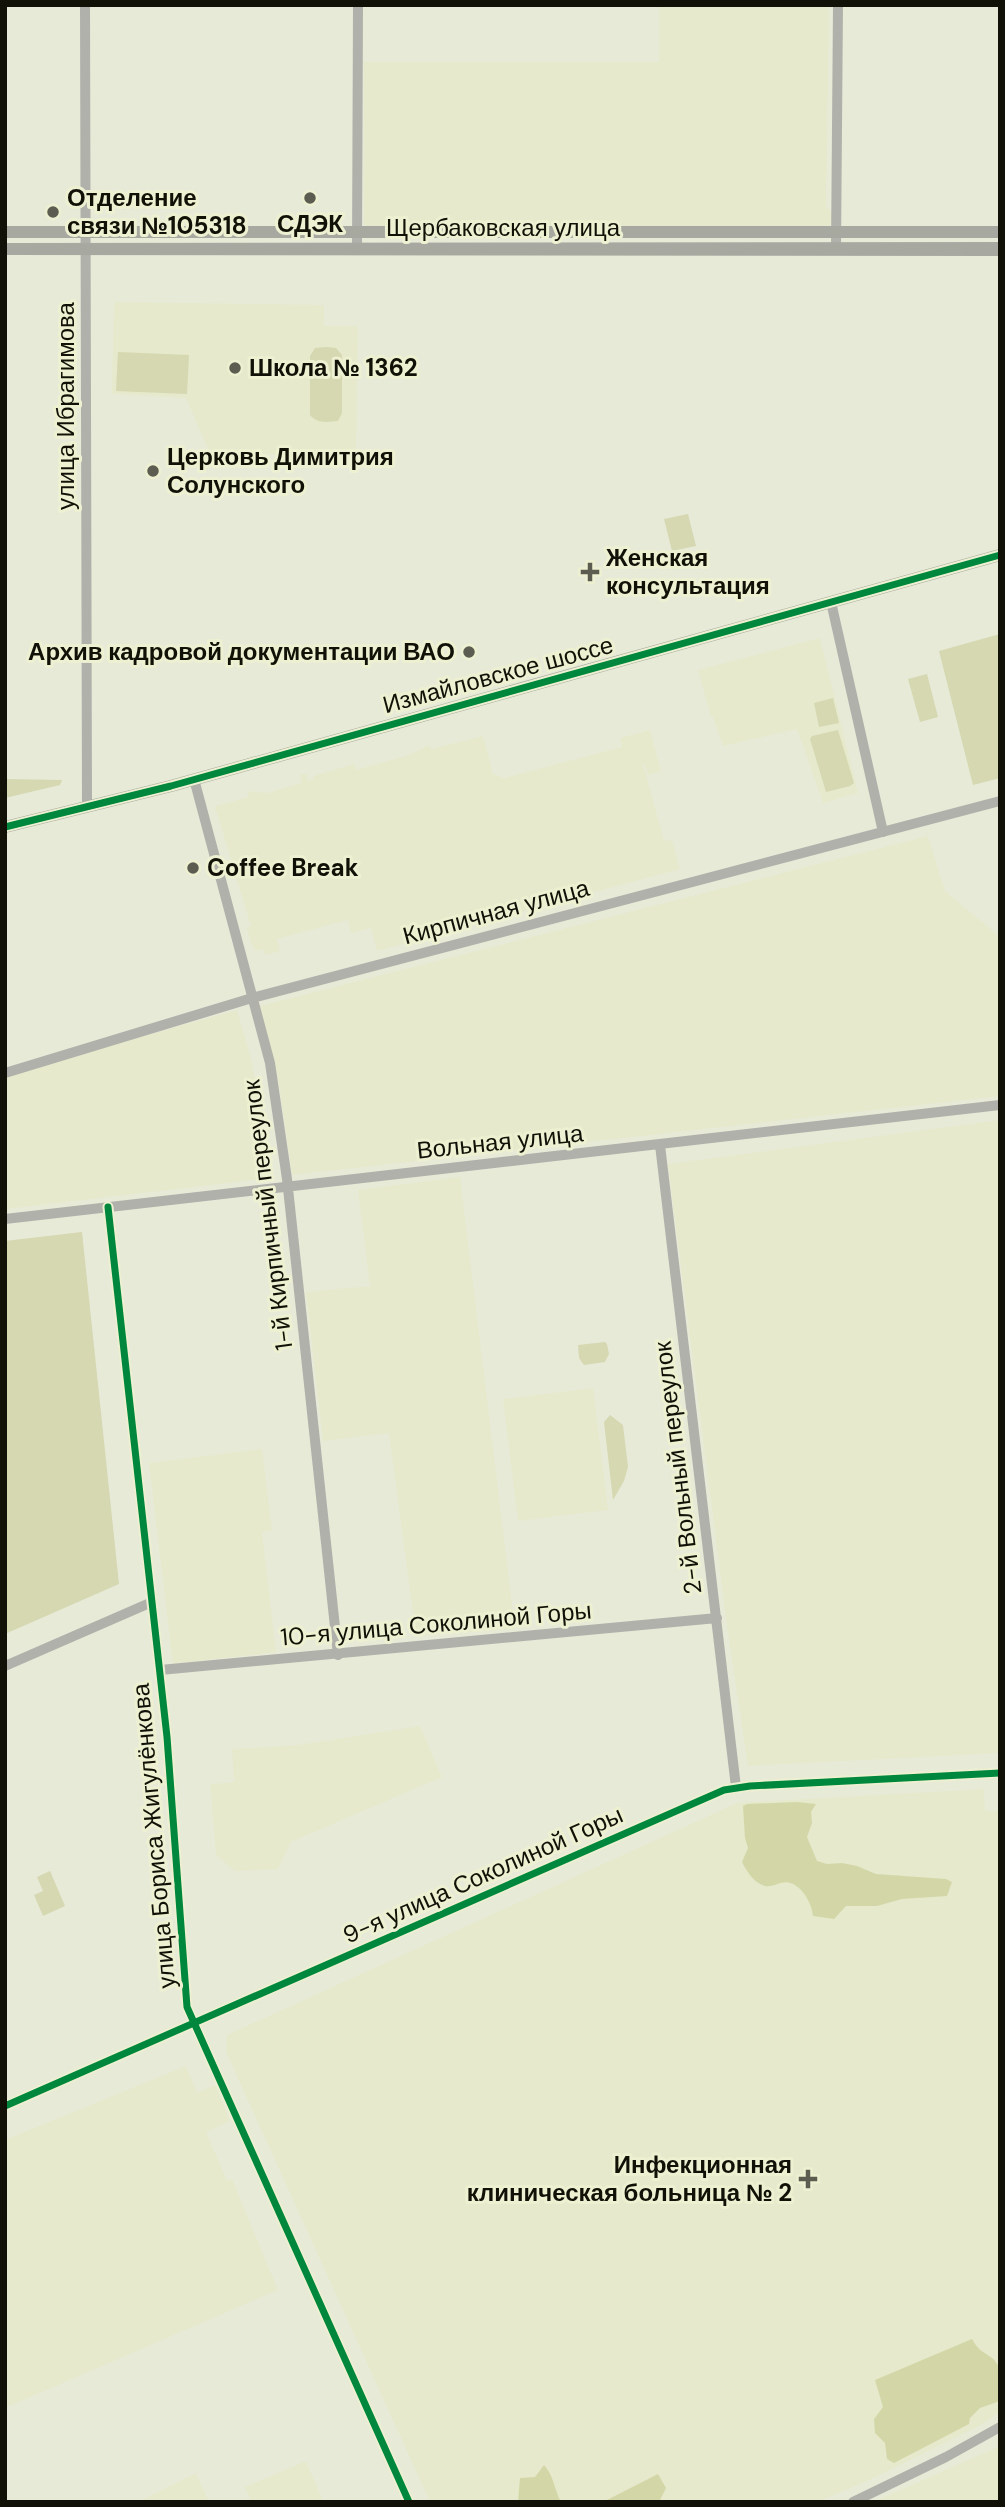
<svg xmlns="http://www.w3.org/2000/svg" width="1005" height="2507" font-family="'DM Sans',sans-serif">
  <style>
    .built { fill: #e6e9cb }
    .green { fill: #d5d8b0 }
    .forest { fill: #d3d7a7 }
    .lines { fill: none; stroke-linecap: round; stroke-linejoin: round }
    .minor { stroke: #b1b1ab; stroke-width: 10 }
    .major { stroke: #a7a9a0; stroke-width: 12 }
    .tram { stroke: #a8a9a1; stroke-width: 2 }
    .cycleway-casing { stroke: #eef1d1; stroke-width: 11 }
    .cycleway { stroke: #00873e; stroke-width: 7 }
    .poi-dot { fill: #5c5d50; stroke: #eef1d1; stroke-width: 2.5 }
    .labels { text-anchor: middle; stroke-width: 6; stroke-linejoin: round; paint-order: stroke }
    .poi-label { font-size: 24px; font-weight: bold; fill: #111107; stroke: #eef1d1; text-anchor: start }
    .street-label { font-size: 24px; fill: #111107; stroke: #eef1d1 }
  </style>
  <rect width="100%" height="100%" fill="#e8ead8"/>
  <path class="built" d="M 659,5 L 829,5 L 826,207 L 832,212 L 833,220 L 828,226 L 367,227 L 364,224 L 364,62 L 659,62 Z
    M 114,302 L 324,305 L 324,326 L 358,326 L 356,455 L 210,454 L 186,398 L 112,394 Z
    M 820,638 L 858,793 L 823,803 L 797,729 L 723,746 L 713,717 L 711,717 L 698,670 Z
    M 650,730 L 661,771 L 648,775 L 645,764 L 643,764 L 664,841 L 672,840 L 680,869 L 377,951 L 371,928 L 351,933 L 348,920 L 277,939 L 280,951 L 265,955 L 263,949 L 256,951 L 252,946 L 247,928 L 251,926 L 215,806 L 249,797 L 247,791 L 267,793 L 301,783 L 300,775 L 306,774 L 308,781 L 314,779 L 313,776 L 354,764 L 356,770 L 409,755 L 429,745 L 431,749 L 483,736 L 493,774 L 504,778 L 622,747 L 620,738 Z
    M 928,836 L 945,891 L 1000,937 L 1000,1096 L 292,1175 L 280,1090 L 260,1006 Z
    M 237,1010 L 252,1062 L 271,1178 L 5,1209 L 5,1075 Z
    M 1000,1120 L 1000,1753 L 748,1766 L 727,1626 L 668,1164 Z
    M 460,1177 L 515,1629 L 416,1636 L 389,1433 L 323,1441 L 306,1292 L 370,1286 L 358,1190 Z
    M 593,1388 L 608,1510 L 518,1521 L 503,1399 Z
    M 262,1449 L 272,1530 L 262,1532 L 276,1652 L 173,1664 L 149,1463 Z
    M 420,1726 L 442,1777 L 291,1842 L 278,1869 L 235,1871 L 216,1855 L 210,1784 L 234,1782 L 232,1749 L 298,1745 Z
    M 984,1789 L 985,1811 L 1000,1811 L 1000,2412 L 983,2424 L 878,2476 L 818,2502 L 430,2502 L 226,2052 L 227,2035 L 737,1803 Z
    M 186,2066 L 197,2093 L 215,2085 L 230,2121 L 206,2132 L 227,2181 L 232,2179 L 278,2290 L 5,2408 L 5,2140 Z
    M 1000,2446 L 1000,2502 L 873,2502 Z
    M 306,2461 L 323,2502 L 251,2502 L 245,2487 Z
    M 196,2473 L 209,2502 L 138,2502 Z"/>
  <path class="green" d="M 326,347 L 336,348 L 342,355 L 342,413 L 338,421 C 326,422 318,424 310,415 L 310,356 L 315,348 Z
    M 118,352 L 189,355 L 187,394 L 116,391 Z
    M 688,514 L 696,546 L 672,551 L 664,519 Z
    M 1000,634 L 1000,778 L 973,785 L 939,651 Z
    M 927,674 L 938,717 L 920,722 L 908,679 Z
    M 833,698 L 839,723 L 819,727 L 814,703 Z
    M 838,730 L 854,783 L 850,786 L 826,792 L 810,739 L 812,736 Z
    M 5,779 L 62,780 L 60,785 L 5,798 Z
    M 82,1232 L 119,1584 L 5,1634 L 5,1241 Z
    M 605,1342 L 607,1344 L 609,1354 L 605,1362 L 584,1365 L 579,1358 L 578,1345 Z
    M 610,1415 L 623,1425 L 628,1467 L 624,1481 L 613,1500 L 604,1422 Z
    M 50,1871 L 65,1906 L 43,1916 L 34,1895 L 43,1891 L 37,1877 Z"/>
  <path class="forest" d="M 797,1802 L 816,1804 L 811,1812 L 812,1823 L 807,1837 L 817,1861 L 827,1864 L 842,1863 L 857,1866 L 876,1874 L 946,1879 L 952,1882 L 947,1896 L 902,1899 L 877,1906 L 846,1906 L 834,1919 L 813,1916 C 812,1902 798,1878 781,1883 C 776,1884 772,1887 765,1886 C 754,1883 747,1872 742,1862 L 748,1848 L 745,1838 L 743,1806 L 747,1804 Z
    M 972,2339 C 979,2351 981,2350 992,2358 C 1004,2367 1000,2387 1000,2401 L 980,2408 L 970,2418 L 969,2424 L 894,2463 L 887,2459 L 885,2443 L 875,2433 L 874,2419 L 883,2407 L 875,2380 Z
    M 544,2465 C 554,2476 554,2489 561,2502 L 518,2502 L 520,2478 L 535,2477 Z
    M 658,2474 L 666,2488 L 659,2502 L 603,2502 Z"/>
  <g class="lines">
    <path class="minor" d="M 85,5 L 87,807
      M 357,249 L 358,5
      M 836,249 L 838,5
      M 831,602 L 883,832
      M 194,779 L 270,1063 L 287,1179 L 338,1655
      M 5,1073 L 252,998 L 1000,801
      M 660,1145 L 736,1787
      M 108,1207 L 167,1737 L 187,2007 L 409,2502
      M 5,1219 L 1000,1105
      M 5,1666 L 152,1602
      M 160,1670 L 717,1618
      M 5,2106 L 724,1790 L 750,1786 L 1000,1773
      M 853,2502 L 946,2457 L 1000,2427"/>
    <path class="major" d="M 5,232 L 1000,232
      M 5,249 L 1000,250
      M 5,827 L 171,786 L 1000,555"/>
    <path class="tram" d="M 5,244 L 1000,243"/>
    <g class="cycleway-casing">
      <path id="cycleway" d="M 5,827 L 171,786 L 1000,555
        M 108,1207 L 167,1737 L 187,2007 L 409,2502
        M 5,2106 L 724,1790 L 750,1786 L 1000,1773"/>
    </g>
    <use href="#cycleway" class="cycleway"/>
  </g>
  <g class="poi-dot">
    <circle cx="310" cy="198" r="7"/>
    <circle cx="53" cy="212" r="7"/>
    <circle cx="235" cy="368" r="7"/>
    <circle cx="153" cy="471" r="7"/>
    <path d="M586.5 561.5h7v7h7v7h-7v7h-7v-7h-7v-7h7z"/>
    <circle cx="469" cy="652" r="7"/>
    <circle cx="193" cy="868" r="7"/>
    <path d="M804.5 2168.5h7v7h7v7h-7v7h-7v-7h-7v-7h7z"/>
  </g>
  <g class="labels">
    <g class="poi-label">
      <text x="67" y="206">Отделение<tspan x="67" dy="28">связи №105318</tspan></text>
      <text x="310" y="232" text-anchor="middle">СДЭК</text>
      <text x="249" y="376">Школа № 1362</text>
      <text x="167" y="465">Церковь Димитрия<tspan x="167" dy="28">Солунского</tspan></text>
      <text x="606" y="566">Женская<tspan x="606" dy="28">консультация</tspan></text>
      <text x="455" y="660" text-anchor="end">Архив кадровой документации ВАО</text>
      <text x="207" y="876">Coffee Break</text>
      <text x="792" y="2173" text-anchor="end">Инфекционная<tspan x="792" dy="28">клиническая больница № 2</tspan></text>
    </g>
    <g class="street-label">
      <text x="503" y="236">Щербаковская улица</text>
      <text transform="translate(66 406) rotate(-90)" y="8">улица Ибрагимова</text>
      <text transform="translate(498 675) rotate(-15)" y="8">Измайловское шоссе</text>
      <text transform="translate(496 912) rotate(-15)" y="8">Кирпичная улица</text>
      <text transform="translate(500 1142) rotate(-6)" y="8">Вольная улица</text>
      <text transform="translate(268 1215) rotate(-97)" y="8">1-й Кирпичный переулок</text>
      <text transform="translate(678 1468) rotate(-97)" y="8">2-й Вольный переулок</text>
      <text transform="translate(436 1624) rotate(-5)" y="8">10-я улица Соколиной Горы</text>
      <text transform="translate(154 1836) rotate(-95)" y="8">улица Бориса Жигулёнкова</text>
      <text transform="translate(483 1875) rotate(-24)" y="8">9-я улица Соколиной Горы</text>
    </g>
  </g>
  <rect width="1005" height="2507" fill="none" stroke="#111107" stroke-width="14"/>
</svg>
